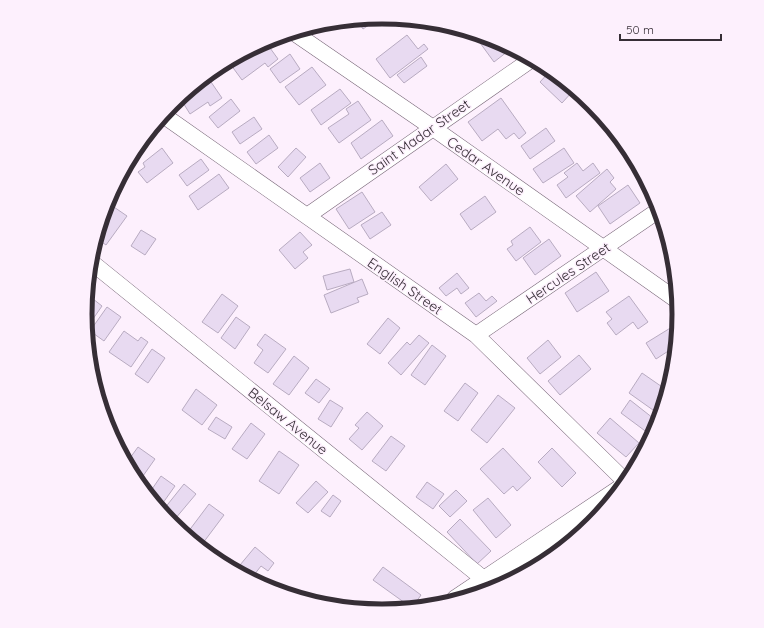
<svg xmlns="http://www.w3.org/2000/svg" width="764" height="628" font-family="Quicksand,sans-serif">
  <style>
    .building { fill: #e8daf1; stroke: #b8abc1 }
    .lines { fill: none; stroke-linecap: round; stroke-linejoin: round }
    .minor-casing { stroke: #786778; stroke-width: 17 }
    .major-casing { stroke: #786778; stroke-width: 21 }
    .minor { stroke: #fff; stroke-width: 16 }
    .major { stroke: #fff; stroke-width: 20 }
    .labels { text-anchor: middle; stroke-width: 3; stroke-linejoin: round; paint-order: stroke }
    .street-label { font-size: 14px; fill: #362e36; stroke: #fdf0fd }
    .rim { fill: none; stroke: #362e36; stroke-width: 5 }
  </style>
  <rect width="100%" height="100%" fill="#fdf0fd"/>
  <path class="building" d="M 379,17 L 379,18 L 363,29 L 359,23 L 353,26 L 349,20 Z
    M 333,22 L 323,29 L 320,24 L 324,23 Z
    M 477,34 L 496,40 L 512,48 L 494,62 L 475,36 Z
    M 407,35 L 418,49 L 424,44 L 428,49 L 390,78 L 376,59 Z
    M 265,41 L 278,59 L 268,67 L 265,63 L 242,80 L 231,65 Z
    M 290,54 L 300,69 L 280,83 L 270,69 Z
    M 421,57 L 427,66 L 404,83 L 397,75 Z
    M 312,67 L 326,85 L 299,105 L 285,87 Z
    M 550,71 L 572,92 L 562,103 L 540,82 Z
    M 560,78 L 592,104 L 600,114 L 598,116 Z
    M 211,82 L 222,98 L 210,106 L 208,102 L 190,114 L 182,101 Z
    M 340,89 L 351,103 L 321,125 L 311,110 Z
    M 501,98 L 526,133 L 519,139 L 514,133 L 506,139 L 498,129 L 482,141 L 468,122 Z
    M 231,99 L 240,111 L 218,128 L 209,117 Z
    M 358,101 L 371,120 L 339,143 L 328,128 L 349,114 L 346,109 Z
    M 254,117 L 262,129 L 240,144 L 232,132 Z
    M 382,120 L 393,136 L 361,159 L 351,143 Z
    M 546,128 L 555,141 L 530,159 L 521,146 Z
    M 269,135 L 278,148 L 256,164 L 247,152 Z
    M 162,148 L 173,163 L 147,183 L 138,172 L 145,167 L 143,163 Z
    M 296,148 L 306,157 L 288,177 L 278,167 Z
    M 564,148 L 574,163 L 543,183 L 533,169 Z
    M 201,159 L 209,170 L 187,186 L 179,175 Z
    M 320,163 L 330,178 L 310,192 L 300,178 Z
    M 577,163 L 583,171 L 593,163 L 600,173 L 566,198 L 557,185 L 568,177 L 564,173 Z
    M 446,164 L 458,179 L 431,201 L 419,187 Z
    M 607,169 L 614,178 L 610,182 L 616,189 L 590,212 L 576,196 Z
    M 219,174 L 229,188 L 198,210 L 189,196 Z
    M 628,185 L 640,203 L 610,224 L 598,206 Z
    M 362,192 L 375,212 L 349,229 L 336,209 Z
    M 485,196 L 496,212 L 471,230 L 460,214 Z
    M 111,205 L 127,216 L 106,245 L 96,238 L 103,217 Z
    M 382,212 L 391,225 L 370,239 L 361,225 Z
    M 530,227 L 541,242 L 516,261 L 507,249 L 513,245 L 511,241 Z
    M 141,230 L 156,239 L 145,255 L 131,246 Z
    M 300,232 L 312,245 L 303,252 L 308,258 L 295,269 L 279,250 Z
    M 549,239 L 561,256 L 535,275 L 523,258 Z
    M 350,269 L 354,282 L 327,290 L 323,276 Z
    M 596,272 L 609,291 L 577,312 L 565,293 Z
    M 457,273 L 469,288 L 461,294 L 457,288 L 446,296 L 439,288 Z
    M 362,279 L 368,294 L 357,298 L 359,302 L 331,313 L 324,295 Z
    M 479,293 L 486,301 L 492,296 L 497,301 L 476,317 L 465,303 Z
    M 222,294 L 238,306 L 218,333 L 202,322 Z
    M 88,295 L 102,306 L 86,329 L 85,314 Z
    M 629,296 L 648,322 L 638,329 L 633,322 L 616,335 L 607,323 L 612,319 L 606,312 Z
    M 107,307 L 121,317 L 104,341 L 90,331 Z
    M 236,317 L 250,327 L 235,349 L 221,338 Z
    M 388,318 L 400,328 L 380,354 L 367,344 Z
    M 672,327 L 677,335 L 676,346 L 656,359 L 646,343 Z
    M 124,331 L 138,341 L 141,337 L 148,342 L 131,367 L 109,352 Z
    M 265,334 L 286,349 L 268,373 L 254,363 L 263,350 L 257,345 Z
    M 419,335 L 429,343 L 401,375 L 388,363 L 407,342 L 410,345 Z
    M 548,340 L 561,357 L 540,374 L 527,358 Z
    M 432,345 L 446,356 L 425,385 L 411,375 Z
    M 152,349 L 165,358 L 148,383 L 135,374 Z
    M 579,355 L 591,369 L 560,395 L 548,381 Z
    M 294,356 L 309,368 L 289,395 L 273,384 Z
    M 642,373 L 668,391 L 660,415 L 629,393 Z
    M 316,379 L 330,389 L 319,403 L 305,393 Z
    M 465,383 L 478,393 L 458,421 L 444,411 Z
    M 196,389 L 217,405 L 202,425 L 182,410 Z
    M 498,395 L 515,408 L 487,443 L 471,430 Z
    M 330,400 L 343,408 L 331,427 L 318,419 Z
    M 630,400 L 658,422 L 652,436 L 621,413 Z
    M 367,412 L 383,426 L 362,450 L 349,439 L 359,428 L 355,425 Z
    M 216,417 L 232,427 L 225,439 L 208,429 Z
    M 610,418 L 639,443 L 626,457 L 597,433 Z
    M 251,423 L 265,434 L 247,459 L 232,449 Z
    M 391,436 L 405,446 L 386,471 L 372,461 Z
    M 138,447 L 155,459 L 138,483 L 123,456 L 124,454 L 130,458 Z
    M 503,448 L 531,478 L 517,491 L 513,486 L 504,494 L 480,469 Z
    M 552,448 L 576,473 L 562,487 L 538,462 Z
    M 279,451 L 299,465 L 279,494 L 259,481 Z
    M 161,476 L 175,486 L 160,507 L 155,504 L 148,495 Z
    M 316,481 L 328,492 L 308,513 L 296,503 Z
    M 427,482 L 444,494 L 433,509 L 416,497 Z
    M 184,484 L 196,494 L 175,519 L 164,509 Z
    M 456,490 L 467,501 L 450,517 L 439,506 Z
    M 333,495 L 341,501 L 330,517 L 321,511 Z
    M 488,498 L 511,525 L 496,538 L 473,510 Z
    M 209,504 L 224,515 L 203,543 L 188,532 Z
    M 460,519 L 491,551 L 477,564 L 447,532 Z
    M 255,547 L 274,563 L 268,571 L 261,566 L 251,579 L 235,571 Z
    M 383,567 L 421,595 L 412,608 L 373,580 Z"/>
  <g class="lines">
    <g class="minor-casing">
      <path id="minor" d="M 293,32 L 433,128 L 678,301
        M 163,115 L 476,335 L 626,482
        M 307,216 L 532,59
        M 90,261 L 485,580
        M 476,335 L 659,210"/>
    </g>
    <g class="major-casing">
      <path id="major" d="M 456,600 L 620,490"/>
    </g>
    <use href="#minor" class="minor"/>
    <use href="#major" class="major"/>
  </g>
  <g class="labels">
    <g class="street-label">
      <text transform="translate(419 137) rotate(-35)" y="5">Saint Madar Street</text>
      <text transform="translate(486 166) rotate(35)" y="5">Cedar Avenue</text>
      <text transform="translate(568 273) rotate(-34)" y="5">Hercules Street</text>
      <text transform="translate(405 286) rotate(35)" y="5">English Street</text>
      <text transform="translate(288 421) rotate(39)" y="5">Belsaw Avenue</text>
    </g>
  </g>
  <path d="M0 0H764V628H0ZM92 314a290 290 0 1 1 580 0a290 290 0 1 1-580 0Z" fill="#fdf0fd" fill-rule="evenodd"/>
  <path class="rim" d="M92 314a290 290 0 1 1 580 0a290 290 0 1 1-580 0Z"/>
  <path d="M620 34v6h101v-6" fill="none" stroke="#362e36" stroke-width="2"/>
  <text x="626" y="34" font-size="12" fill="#362e36" stroke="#fdf0fd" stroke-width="3" paint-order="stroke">50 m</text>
</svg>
